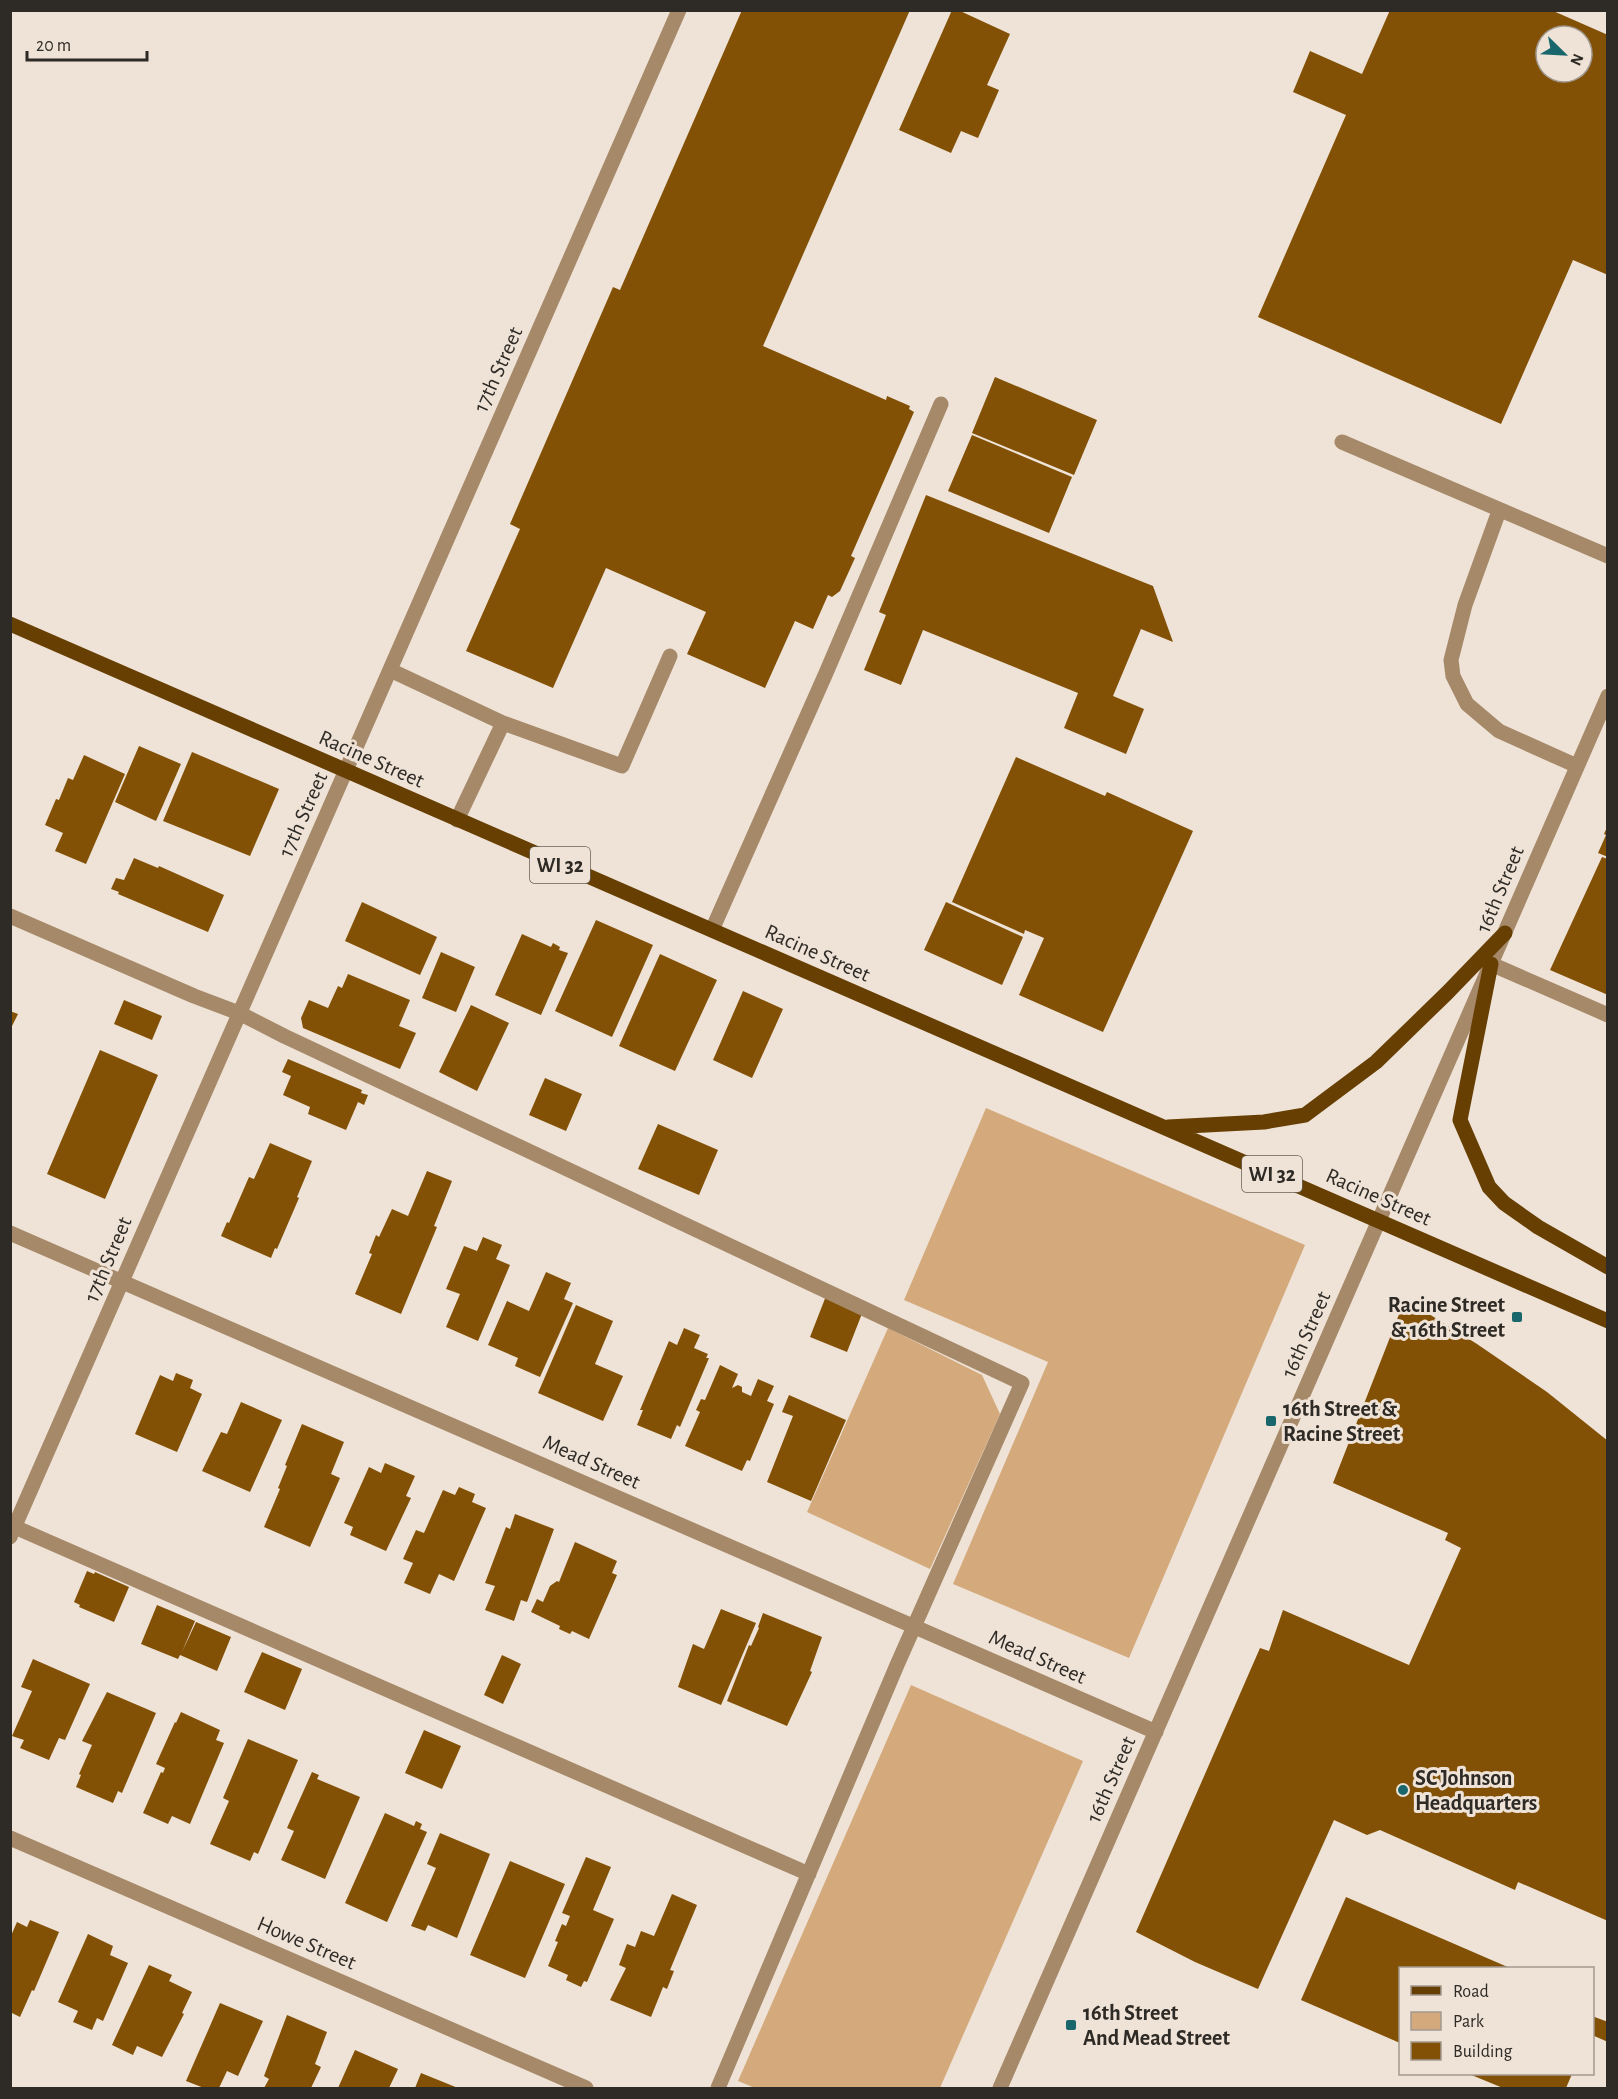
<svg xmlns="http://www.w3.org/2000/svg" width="1618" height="2099" font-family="'Alegreya Sans',sans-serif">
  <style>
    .green { fill: #d4aa7c }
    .building { fill: #825106; fill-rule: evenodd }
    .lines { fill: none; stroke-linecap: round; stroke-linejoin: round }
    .minor { stroke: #a68969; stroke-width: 15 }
    .major { stroke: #673f03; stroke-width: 15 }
    .poi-dot { fill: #19676c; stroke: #efe3d7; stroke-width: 2 }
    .labels { text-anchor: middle; stroke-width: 6; stroke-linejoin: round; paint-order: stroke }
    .shield { fill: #efe3d7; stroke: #68625a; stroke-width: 1.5 }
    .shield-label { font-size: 21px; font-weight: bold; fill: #2e2a25 }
    .street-label { font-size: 22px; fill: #2e2a25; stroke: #efe3d7 }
    .poi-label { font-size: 22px; font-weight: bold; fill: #2e2a25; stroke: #efe3d7; text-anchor: start }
  </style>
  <rect width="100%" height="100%" fill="#efe3d7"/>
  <path class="green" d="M 986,1108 L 1305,1245 L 1129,1658 L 953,1584 L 1048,1362 L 904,1300 Z
    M 888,1328 L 982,1375 L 1000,1414 L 930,1569 L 807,1512 Z
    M 911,1685 L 1083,1761 L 940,2088 L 755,2088 L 738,2081 Z"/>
  <path class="building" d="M 742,10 L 910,10 L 763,346 L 886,400 L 887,396 L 910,406 L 909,409 L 914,412 L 851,556 L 855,558 L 840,591 L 832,597 L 828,595 L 813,629 L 795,621 L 765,688 L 687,654 L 706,612 L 606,568 L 553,688 L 466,651 L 520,529 L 510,524 L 613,287 L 620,290 Z
    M 952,10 L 958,10 L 1010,34 L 987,85 L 999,90 L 978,138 L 961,131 L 951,153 L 899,130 Z
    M 1390,10 L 1551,10 L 1608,35 L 1608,275 L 1573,260 L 1501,424 L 1258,317 L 1346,115 L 1293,92 L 1310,51 L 1362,74 ZM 1546,36 L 1582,36 L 1582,72 L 1546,72 Z
    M 995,377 L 1097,420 L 1074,475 L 972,433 Z
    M 972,435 L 1072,477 L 1049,533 L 948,491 Z
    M 926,495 L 1153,586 L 1173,642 L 1141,629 L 1113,696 L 1144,709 L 1126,754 L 1064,728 L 1078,693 L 923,630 L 901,685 L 864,670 L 886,615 L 879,612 Z
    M 139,746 L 181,764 L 156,821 L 115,802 Z
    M 192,752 L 279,789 L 250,856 L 163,821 Z
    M 84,755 L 125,774 L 86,864 L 55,851 L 63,833 L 45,825 L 56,799 L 59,800 L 68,778 L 73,780 Z
    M 1016,757 L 1105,796 L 1107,792 L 1193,831 L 1103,1032 L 1019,995 L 1044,938 L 1025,930 L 1024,934 L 952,902 Z
    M 1608,825 L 1608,857 L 1598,853 L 1606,835 L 1604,834 Z
    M 1602,857 L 1608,859 L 1608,995 L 1550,970 Z
    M 134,858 L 158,868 L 159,866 L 224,895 L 208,932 L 118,894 L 119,892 L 111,889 L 116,878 L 124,880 Z
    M 362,902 L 437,937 L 420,975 L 345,941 Z
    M 946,902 L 1023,937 L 1002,985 L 924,950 Z
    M 596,920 L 653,945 L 612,1037 L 555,1011 Z
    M 522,934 L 551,947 L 553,943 L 560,947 L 559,950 L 568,953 L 541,1015 L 495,995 Z
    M 441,952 L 475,967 L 456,1012 L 422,998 Z
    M 660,954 L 717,980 L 675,1071 L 619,1046 Z
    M 348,974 L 410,1000 L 399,1026 L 416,1033 L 400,1069 L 303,1028 L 301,1018 L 309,1000 L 328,1008 L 338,986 L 342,988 Z
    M 743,991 L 783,1009 L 752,1078 L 713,1060 Z
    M 124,1000 L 162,1016 L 152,1040 L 114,1024 Z
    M 471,1005 L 509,1023 L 477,1091 L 439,1072 Z
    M 10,1011 L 18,1014 L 10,1030 Z
    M 100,1050 L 158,1075 L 105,1199 L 47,1174 Z
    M 288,1059 L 362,1090 L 361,1093 L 368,1095 L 364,1105 L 358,1102 L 346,1130 L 308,1114 L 310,1107 L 283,1095 L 291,1076 L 282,1072 Z
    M 545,1078 L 582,1094 L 566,1131 L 529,1115 Z
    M 658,1124 L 718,1150 L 699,1195 L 638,1169 Z
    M 270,1143 L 312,1161 L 297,1197 L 299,1198 L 277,1249 L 275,1248 L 271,1258 L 221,1236 L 227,1222 L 229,1223 L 249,1177 L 254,1179 Z
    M 427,1171 L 452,1181 L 434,1226 L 437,1227 L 401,1314 L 355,1294 L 372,1254 L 369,1253 L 376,1235 L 379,1237 L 392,1209 L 408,1216 Z
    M 483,1237 L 502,1245 L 496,1259 L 510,1265 L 478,1341 L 446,1327 L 460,1294 L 446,1289 L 464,1246 L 477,1251 Z
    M 546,1272 L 571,1283 L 564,1299 L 573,1303 L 540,1377 L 515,1366 L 518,1358 L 488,1345 L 507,1301 L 529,1311 Z
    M 826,1296 L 863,1311 L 847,1352 L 810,1337 Z
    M 1405,1299 L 1477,1344 L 1547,1392 L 1608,1441 L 1608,1921 L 1518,1882 L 1515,1890 L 1380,1830 L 1367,1835 L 1334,1820 L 1258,1989 L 1195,1962 L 1136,1932 L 1260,1648 L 1269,1651 L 1283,1610 L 1409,1665 L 1461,1548 L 1445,1540 L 1448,1533 L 1333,1483 Z
    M 576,1305 L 613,1321 L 595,1364 L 623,1376 L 603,1421 L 538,1393 Z
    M 684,1328 L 700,1335 L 694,1348 L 708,1354 L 706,1358 L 709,1358 L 680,1427 L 677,1425 L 671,1439 L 637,1425 L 643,1410 L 640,1410 L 669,1341 L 677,1345 Z
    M 720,1365 L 738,1374 L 732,1388 L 738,1385 L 742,1387 L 742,1392 L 751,1396 L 758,1379 L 774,1386 L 767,1401 L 774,1404 L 750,1461 L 747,1460 L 742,1471 L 685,1446 L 700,1412 L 696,1410 L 701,1399 L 705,1400 Z
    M 176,1373 L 193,1380 L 190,1388 L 202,1394 L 177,1452 L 135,1434 L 160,1375 L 173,1381 Z
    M 789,1395 L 846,1420 L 811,1501 L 767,1482 L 793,1416 L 782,1412 Z
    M 241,1402 L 282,1420 L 250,1492 L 202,1471 L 221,1432 L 227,1434 Z
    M 302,1424 L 344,1442 L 331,1474 L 340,1478 L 310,1547 L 264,1527 L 280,1489 L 278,1488 L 287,1466 L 285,1465 Z
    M 385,1463 L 415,1476 L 406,1496 L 411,1498 L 386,1551 L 350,1535 L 353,1527 L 344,1523 L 369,1467 L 381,1473 Z
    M 459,1487 L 475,1494 L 472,1502 L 486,1508 L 454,1581 L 439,1574 L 430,1594 L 404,1583 L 413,1563 L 403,1559 L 416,1530 L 424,1533 L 443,1490 L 455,1495 Z
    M 515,1514 L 554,1529 L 527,1602 L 521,1600 L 514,1621 L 485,1610 L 495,1586 L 485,1583 L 506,1527 L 510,1529 Z
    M 575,1542 L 617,1561 L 612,1573 L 617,1575 L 589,1639 L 572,1631 L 570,1634 L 559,1629 L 560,1626 L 531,1612 L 537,1599 L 543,1602 L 550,1586 L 557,1581 L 559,1582 Z
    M 87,1571 L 94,1574 L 95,1572 L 129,1587 L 114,1622 L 79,1607 L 80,1605 L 74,1602 Z
    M 157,1605 L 195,1621 L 182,1652 L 196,1622 L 231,1637 L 217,1671 L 180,1655 L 178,1659 L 141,1644 Z
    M 721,1609 L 756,1623 L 721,1705 L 678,1687 L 693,1644 L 704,1649 Z
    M 763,1613 L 822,1637 L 810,1671 L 812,1672 L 787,1726 L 727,1701 L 749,1645 L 751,1646 L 759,1628 L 758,1627 Z
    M 262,1652 L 302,1669 L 285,1710 L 244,1692 Z
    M 502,1655 L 521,1664 L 503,1704 L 484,1695 Z
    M 33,1659 L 90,1684 L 65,1740 L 59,1738 L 49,1760 L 20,1748 L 24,1740 L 12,1736 L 32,1691 L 21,1687 Z
    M 107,1692 L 156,1713 L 122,1793 L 118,1791 L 113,1803 L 76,1787 L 81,1775 L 79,1774 L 92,1745 L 82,1741 Z
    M 181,1712 L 220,1730 L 216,1740 L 224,1743 L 190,1824 L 172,1816 L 168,1824 L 143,1813 L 161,1772 L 163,1773 L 165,1768 L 156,1764 L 175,1722 L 176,1723 Z
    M 424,1730 L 461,1746 L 442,1789 L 405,1773 Z
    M 248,1739 L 298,1760 L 258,1854 L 254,1852 L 250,1861 L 210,1844 L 229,1801 L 223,1798 Z
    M 312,1772 L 319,1775 L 317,1779 L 360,1797 L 325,1879 L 281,1860 L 294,1831 L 287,1828 Z
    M 385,1813 L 414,1826 L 416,1821 L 422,1824 L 420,1829 L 427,1832 L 387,1922 L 345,1903 Z
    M 440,1833 L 490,1854 L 457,1938 L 428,1925 L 425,1931 L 411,1926 L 436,1868 L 427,1864 Z
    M 586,1857 L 611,1867 L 593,1910 L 614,1919 L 587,1982 L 584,1981 L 581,1987 L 566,1980 L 568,1975 L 548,1966 L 558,1942 L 555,1941 L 562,1924 L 566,1926 L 570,1916 L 562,1913 Z
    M 510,1861 L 565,1884 L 525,1978 L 470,1955 Z
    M 672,1894 L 697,1905 L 670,1970 L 674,1971 L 667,1989 L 663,1987 L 651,2017 L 610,2000 L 626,1968 L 619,1965 L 627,1944 L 635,1947 L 641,1931 L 654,1936 Z
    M 1346,1897 L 1510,1968 L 1400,1968 L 1400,2043 L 1301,2000 Z
    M 30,1920 L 59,1932 L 34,1991 L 32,1990 L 20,2017 L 10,2012 L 10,1938 L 17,1922 L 27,1927 Z
    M 88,1934 L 113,1946 L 110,1955 L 128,1963 L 103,2021 L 97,2018 L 92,2030 L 73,2022 L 78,2011 L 58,2002 Z
    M 149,1965 L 172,1975 L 169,1981 L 192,1992 L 182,2013 L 184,2014 L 162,2057 L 137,2046 L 133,2055 L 112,2045 Z
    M 220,2003 L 263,2021 L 238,2076 L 227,2071 L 219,2088 L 204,2088 L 186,2081 Z
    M 287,2015 L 327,2032 L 315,2064 L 321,2067 L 311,2088 L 264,2088 L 269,2079 L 264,2076 Z
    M 1592,2016 L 1608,2022 L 1608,2042 L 1592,2035 Z
    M 355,2050 L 398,2069 L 389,2088 L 338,2088 Z
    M 421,2073 L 458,2088 L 415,2088 Z
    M 1469,2074 L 1572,2074 L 1566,2088 L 1503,2088 Z"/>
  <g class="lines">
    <path class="minor" d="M 1342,442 L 1608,556
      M 1499,511 L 1465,605 L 1451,660 L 1453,676 L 1467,704 L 1499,731 L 1577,766
      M 390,670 L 503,723 L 622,766 L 670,656
      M 457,820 L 503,723
      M 10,916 L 194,996 L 239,1013 L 284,1036 L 1022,1383 L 897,1665 L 718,2088
      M 712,930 L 826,673 L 941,404
      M 1491,964 L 1608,1015
      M 10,1233 L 1156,1732
      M 10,1525 L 809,1874
      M 10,1537 L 679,10
      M 10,1838 L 586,2088
      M 1000,2088 L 1608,696"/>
    <path class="major" d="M 10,624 L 1608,1321
      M 1491,964 L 1460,1120 L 1489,1187 L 1504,1203 L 1538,1227 L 1608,1267
      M 1168,1127 L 1264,1122 L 1305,1115 L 1376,1062 L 1447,993 L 1505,933"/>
  </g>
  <g class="poi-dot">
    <rect x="1511" y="1311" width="12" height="12" rx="3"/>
    <rect x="1265" y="1415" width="12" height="12" rx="3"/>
    <circle cx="1403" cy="1790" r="6"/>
    <rect x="1065" y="2019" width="12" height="12" rx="3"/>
  </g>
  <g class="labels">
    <g class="shield">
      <rect x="530" y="847" width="60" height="36" rx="4.5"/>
      <rect x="1242" y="1156" width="60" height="36" rx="4.5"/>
    </g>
    <g class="shield-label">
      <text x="560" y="872">WI 32</text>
      <text x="1272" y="1181">WI 32</text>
    </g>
    <g class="street-label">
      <text transform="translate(497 369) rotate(-66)" y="8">17th Street</text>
      <text transform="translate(372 758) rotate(24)" y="8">Racine Street</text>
      <text transform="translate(302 814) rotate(-66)" y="8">17th Street</text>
      <text transform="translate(1499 889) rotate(-67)" y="8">16th Street</text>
      <text transform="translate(818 952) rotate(24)" y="8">Racine Street</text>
      <text transform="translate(1379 1196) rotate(24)" y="8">Racine Street</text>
      <text transform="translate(107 1259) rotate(-67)" y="8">17th Street</text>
      <text transform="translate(1305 1334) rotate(-66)" y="8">16th Street</text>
      <text transform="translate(592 1461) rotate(24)" y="8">Mead Street</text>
      <text transform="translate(1038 1656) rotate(24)" y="8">Mead Street</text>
      <text transform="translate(1110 1779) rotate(-66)" y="8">16th Street</text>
      <text transform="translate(307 1942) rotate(23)" y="8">Howe Street</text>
    </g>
    <g class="poi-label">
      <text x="1505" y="1312" text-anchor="end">Racine Street<tspan x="1505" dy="25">&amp; 16th Street</tspan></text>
      <text x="1283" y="1416">16th Street &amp;<tspan x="1283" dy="25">Racine Street</tspan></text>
      <text x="1415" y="1785">SC Johnson<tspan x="1415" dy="25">Headquarters</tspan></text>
      <text x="1083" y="2020">16th Street<tspan x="1083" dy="25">And Mead Street</tspan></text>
    </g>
  </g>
  <rect width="1618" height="2099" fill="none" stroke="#2e2a25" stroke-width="24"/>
  <rect x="1399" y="1967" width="195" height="108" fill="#efe3d7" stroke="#a29990" stroke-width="1.5"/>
  <rect x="1411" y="1986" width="30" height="9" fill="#673f03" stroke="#a29990" stroke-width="1.5"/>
  <text x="1453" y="1997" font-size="18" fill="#2e2a25">Road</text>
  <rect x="1411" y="2012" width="30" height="18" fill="#d4aa7c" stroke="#a29990" stroke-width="1.5"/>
  <text x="1453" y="2027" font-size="18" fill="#2e2a25">Park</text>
  <rect x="1411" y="2042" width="30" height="18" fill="#825106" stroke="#a29990" stroke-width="1.5"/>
  <text x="1453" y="2057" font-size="18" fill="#2e2a25">Building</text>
  <g transform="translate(1564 54) rotate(114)"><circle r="28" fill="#efe3d7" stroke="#a29990" stroke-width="1.5"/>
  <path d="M0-4.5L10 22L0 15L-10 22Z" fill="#19676c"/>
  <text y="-9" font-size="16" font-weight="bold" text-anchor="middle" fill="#2e2a25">N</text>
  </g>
  <path d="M27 51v9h120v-9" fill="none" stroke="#2e2a25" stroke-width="3"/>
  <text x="36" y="51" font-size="18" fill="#2e2a25" stroke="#efe3d7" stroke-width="4.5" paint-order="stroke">20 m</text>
</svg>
